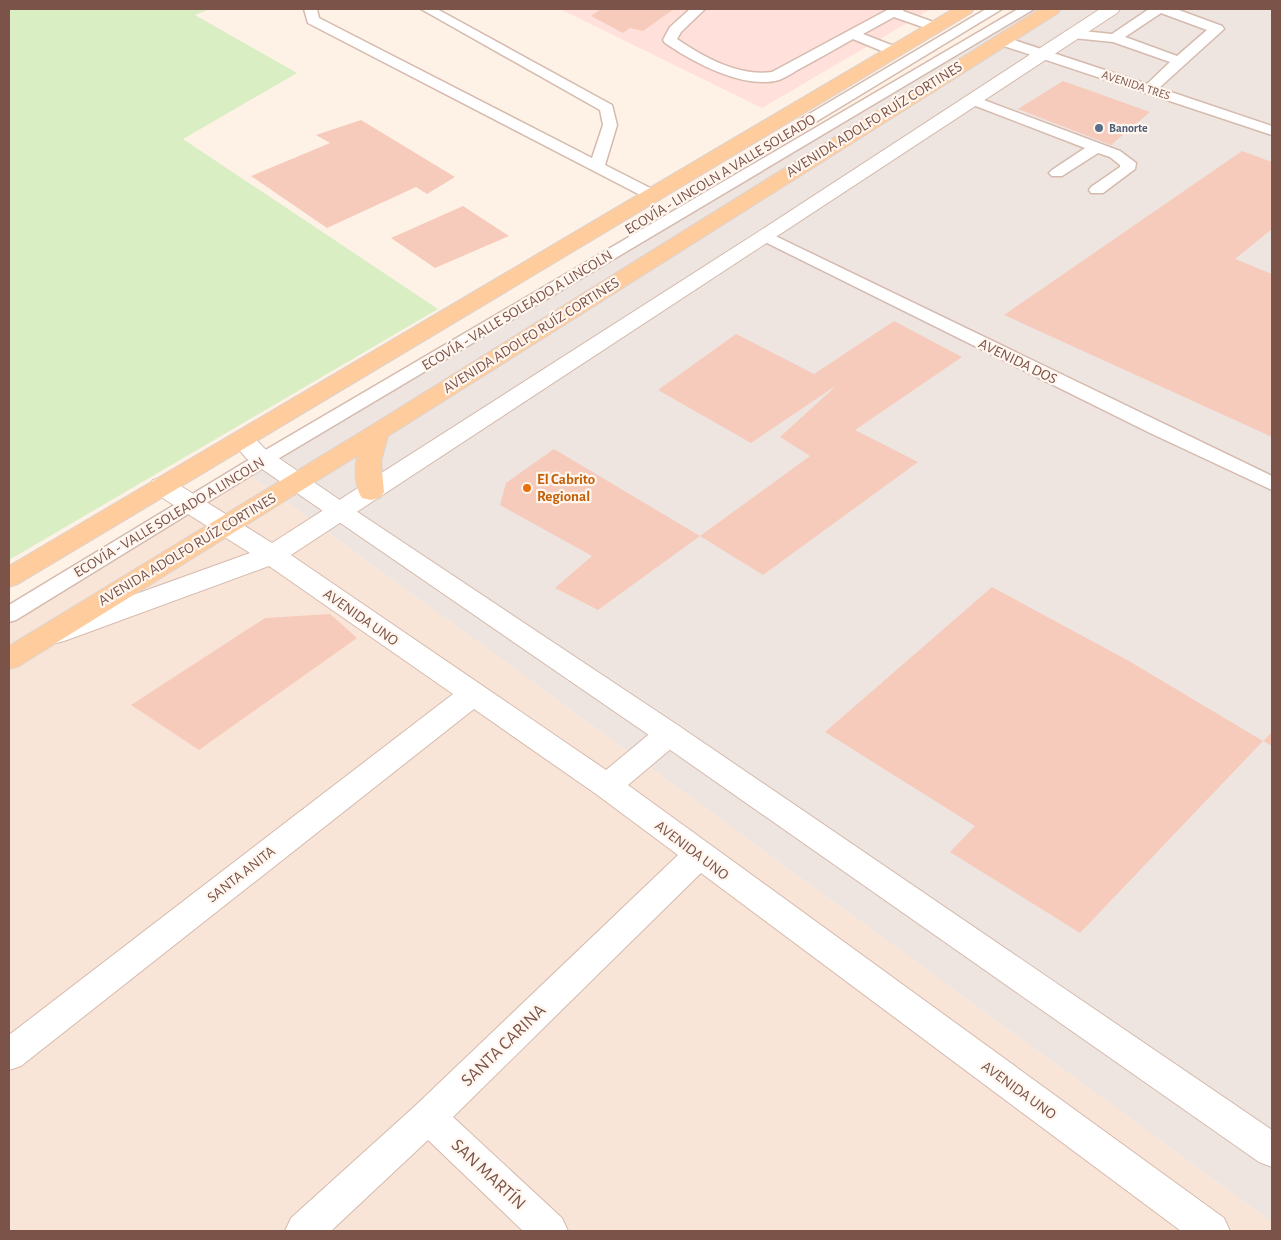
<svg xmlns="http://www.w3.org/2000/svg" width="1281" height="1240" font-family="'Alegreya Sans',sans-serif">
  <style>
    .residential { fill: #f9e5d7 }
    .commercial { fill: #ffe0da }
    .industrial { fill: #eee5e0 }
    .green { fill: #daeec3 }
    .building { fill: #f7cbbb }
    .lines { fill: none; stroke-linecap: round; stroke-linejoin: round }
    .service-casing { stroke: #d5baad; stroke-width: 3 }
    .minor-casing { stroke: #d5baad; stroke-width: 2 }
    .tertiary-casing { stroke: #d5baad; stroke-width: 2 }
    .primary-casing { stroke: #ddd2cf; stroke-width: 2 }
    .service { fill: #fff; fill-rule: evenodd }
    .minor { fill: #fff; fill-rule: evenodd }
    .tertiary { fill: #fff; fill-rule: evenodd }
    .primary { fill: #ffcd9d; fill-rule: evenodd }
    .service-dot { fill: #5c6f8a; stroke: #fff6ef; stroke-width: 2 }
    .food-dot { fill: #e8710a; stroke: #fff6ef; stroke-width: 2 }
    .labels { text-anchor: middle; stroke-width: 4.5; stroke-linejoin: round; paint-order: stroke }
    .far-street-label { font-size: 12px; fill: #7b5348; stroke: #fff6ef }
    .far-service-label { font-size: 12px; font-weight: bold; fill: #4e5e75; stroke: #fff6ef; text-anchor: start }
    .street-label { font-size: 15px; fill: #7b5348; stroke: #fff6ef }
    .food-label { font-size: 15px; font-weight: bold; fill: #c56008; stroke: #fff6ef; text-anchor: start }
    .near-street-label { font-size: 18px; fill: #7b5348; stroke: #fff6ef }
  </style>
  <rect width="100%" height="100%" fill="#fef2e6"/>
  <path class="residential" d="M 248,474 L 1272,1222 L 1272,1231 L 9,1231 L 9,620 Z"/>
  <path class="commercial" d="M 560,9 L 931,9 L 762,108 Z"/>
  <path class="industrial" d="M 1014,9 L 1272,9 L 1272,1222 L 248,474 Z"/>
  <path class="green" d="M 9,9 L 210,9 L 195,15 L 297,73 L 183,139 L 438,309 L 9,560 Z"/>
  <path class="building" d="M 601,9 L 674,9 L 643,31 L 630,28 L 623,33 L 591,16 Z
    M 1063,81 L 1150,112 L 1111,145 L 1018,109 Z
    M 361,120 L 455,177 L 427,194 L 416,187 L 327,228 L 251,176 L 330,143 L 316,135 Z
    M 1242,151 L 1272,162 L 1272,229 L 1235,259 L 1272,274 L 1272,437 L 1004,315 Z
    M 463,206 L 509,236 L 435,268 L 391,238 Z
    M 894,321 L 962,357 L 855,430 L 918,462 L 763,575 L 700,536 L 810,456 L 780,437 L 837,385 L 751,443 L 658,390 L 736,334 L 814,374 Z
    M 554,449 L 700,536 L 598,610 L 555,588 L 592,556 L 500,505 L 506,483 Z
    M 992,587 L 1129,661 L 1263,741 L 1080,933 L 950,852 L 975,826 L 825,732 Z
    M 330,614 L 357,638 L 199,750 L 131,705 L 265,618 Z
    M 1272,732 L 1272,746 L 1263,741 Z"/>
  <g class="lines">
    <g class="service-casing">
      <path id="service" d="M 304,9 L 317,9 L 319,18 L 592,158 L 603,125 L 600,110 L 421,9 L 437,9 L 612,105 L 617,125 L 605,165 L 658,192 L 660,195 L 658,198 L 646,198 L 308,23 Z
        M 690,9 L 705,9 L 681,32 L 677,39 C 703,57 740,77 772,72 L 889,9 L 904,9 L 903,11 L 939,24 L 941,27 L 934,31 L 894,17 L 863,34 L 899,48 L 901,51 L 899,54 L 889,54 L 853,39 C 836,49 819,58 803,67 C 795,71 787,77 779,80 C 744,90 693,62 665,43 L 663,40 L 670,27 Z
        M 986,9 L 1002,9 L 809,126 L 799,126 L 797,123 L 799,120 Z
        M 1018,9 L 1034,9 L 271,463 L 16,620 L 9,622 L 9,605 L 257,455 Z
        M 1149,9 L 1176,9 L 1222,26 L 1224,29 L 1159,88 L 1272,126 L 1272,135 L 995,43 L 993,40 L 1000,36 L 1005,37 L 1147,84 L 1170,62 L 1113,42 L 1073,38 L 1066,34 L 1073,30 L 1112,34 ZM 1161,13 L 1207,30 L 1177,56 L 1125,37 Z
        M 973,96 L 1120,151 L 1136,163 L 1135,169 L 1103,193 L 1091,193 L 1089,190 L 1091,187 L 1120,167 L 1120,165 L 1110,157 L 1098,153 L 1062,176 L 1052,176 L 1049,173 L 1052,170 L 1085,148 L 968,103 L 966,100 L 968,97 Z
        M 765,231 L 1272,476 L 1272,490 L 1150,433 L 759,239 L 757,236 L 759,233 Z"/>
    </g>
    <g class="minor-casing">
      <path id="minor" d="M 1100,9 L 1120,9 L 1117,13 L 291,555 L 606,770 L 659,726 L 669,723 L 679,726 L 684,734 L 679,742 L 628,785 L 1224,1218 L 1230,1231 L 1181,1231 L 701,873 L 453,1117 L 562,1218 L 568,1231 L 523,1231 L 428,1140 L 331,1231 L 285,1231 L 291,1218 L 415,1106 L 678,855 L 596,794 L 474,709 L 21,1066 L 9,1070 L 9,1035 L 453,694 L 269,566 L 67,640 L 57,643 L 47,640 L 43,633 L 47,626 L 250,553 L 153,492 L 149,486 L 153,480 L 162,478 L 171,480 L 272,543 L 758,232 Z"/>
    </g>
    <g class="tertiary-casing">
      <path id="tertiary" d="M 243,432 L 252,435 L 264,448 L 350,507 L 679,726 L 1272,1130 L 1272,1167 L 1259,1162 L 659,742 L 246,458 L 231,440 L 234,435 Z"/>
    </g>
    <g class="primary-casing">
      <path id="primary" d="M 953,9 L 974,9 L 971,13 L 18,584 L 9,587 L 9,566 Z
        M 1040,9 L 1061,9 L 1058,13 L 388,436 L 381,461 L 384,492 L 380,498 L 371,500 L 362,498 C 354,486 355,469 357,456 L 19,666 L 9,669 L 9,646 L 369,427 Z"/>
    </g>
    <use href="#service" class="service"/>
    <use href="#minor" class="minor"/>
    <use href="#tertiary" class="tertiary"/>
    <use href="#primary" class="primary"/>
  </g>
  <circle class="service-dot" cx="1099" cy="128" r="5"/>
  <circle class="food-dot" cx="527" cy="488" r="5"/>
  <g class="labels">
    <g class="far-street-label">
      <text transform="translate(1136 85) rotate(18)" y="4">AVENIDA TRES</text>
    </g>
    <g class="far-service-label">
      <text x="1109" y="132">Banorte</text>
    </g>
    <g class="street-label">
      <text transform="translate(874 119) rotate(-32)" y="5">AVENIDA ADOLFO RUÍZ CORTINES</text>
      <text transform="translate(720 174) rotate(-31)" y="5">ECOVÍA - LINCOLN A VALLE SOLEADO</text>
      <text transform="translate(517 310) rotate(-31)" y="5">ECOVÍA - VALLE SOLEADO A LINCOLN</text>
      <text transform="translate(531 335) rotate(-32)" y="5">AVENIDA ADOLFO RUÍZ CORTINES</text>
      <text transform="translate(1018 361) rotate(26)" y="5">AVENIDA DOS</text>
      <text transform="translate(169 517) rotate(-31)" y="5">ECOVÍA - VALLE SOLEADO A LINCOLN</text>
      <text transform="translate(187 549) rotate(-31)" y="5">AVENIDA ADOLFO RUÍZ CORTINES</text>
      <text transform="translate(361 617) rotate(35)" y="5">AVENIDA UNO</text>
      <text transform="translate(692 850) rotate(37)" y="5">AVENIDA UNO</text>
      <text transform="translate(241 874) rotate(-38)" y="5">SANTA ANITA</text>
      <text transform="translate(1019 1090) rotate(36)" y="5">AVENIDA UNO</text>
    </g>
    <g class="food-label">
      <text x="537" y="484">El Cabrito<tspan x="537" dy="17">Regional</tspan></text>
    </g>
    <g class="near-street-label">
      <text transform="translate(503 1045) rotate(-44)" y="6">SANTA CARINA</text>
      <text transform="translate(489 1174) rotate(43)" y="6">SAN MARTÍN</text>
    </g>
  </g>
  <rect width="1281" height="1240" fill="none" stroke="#7b5348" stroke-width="20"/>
</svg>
